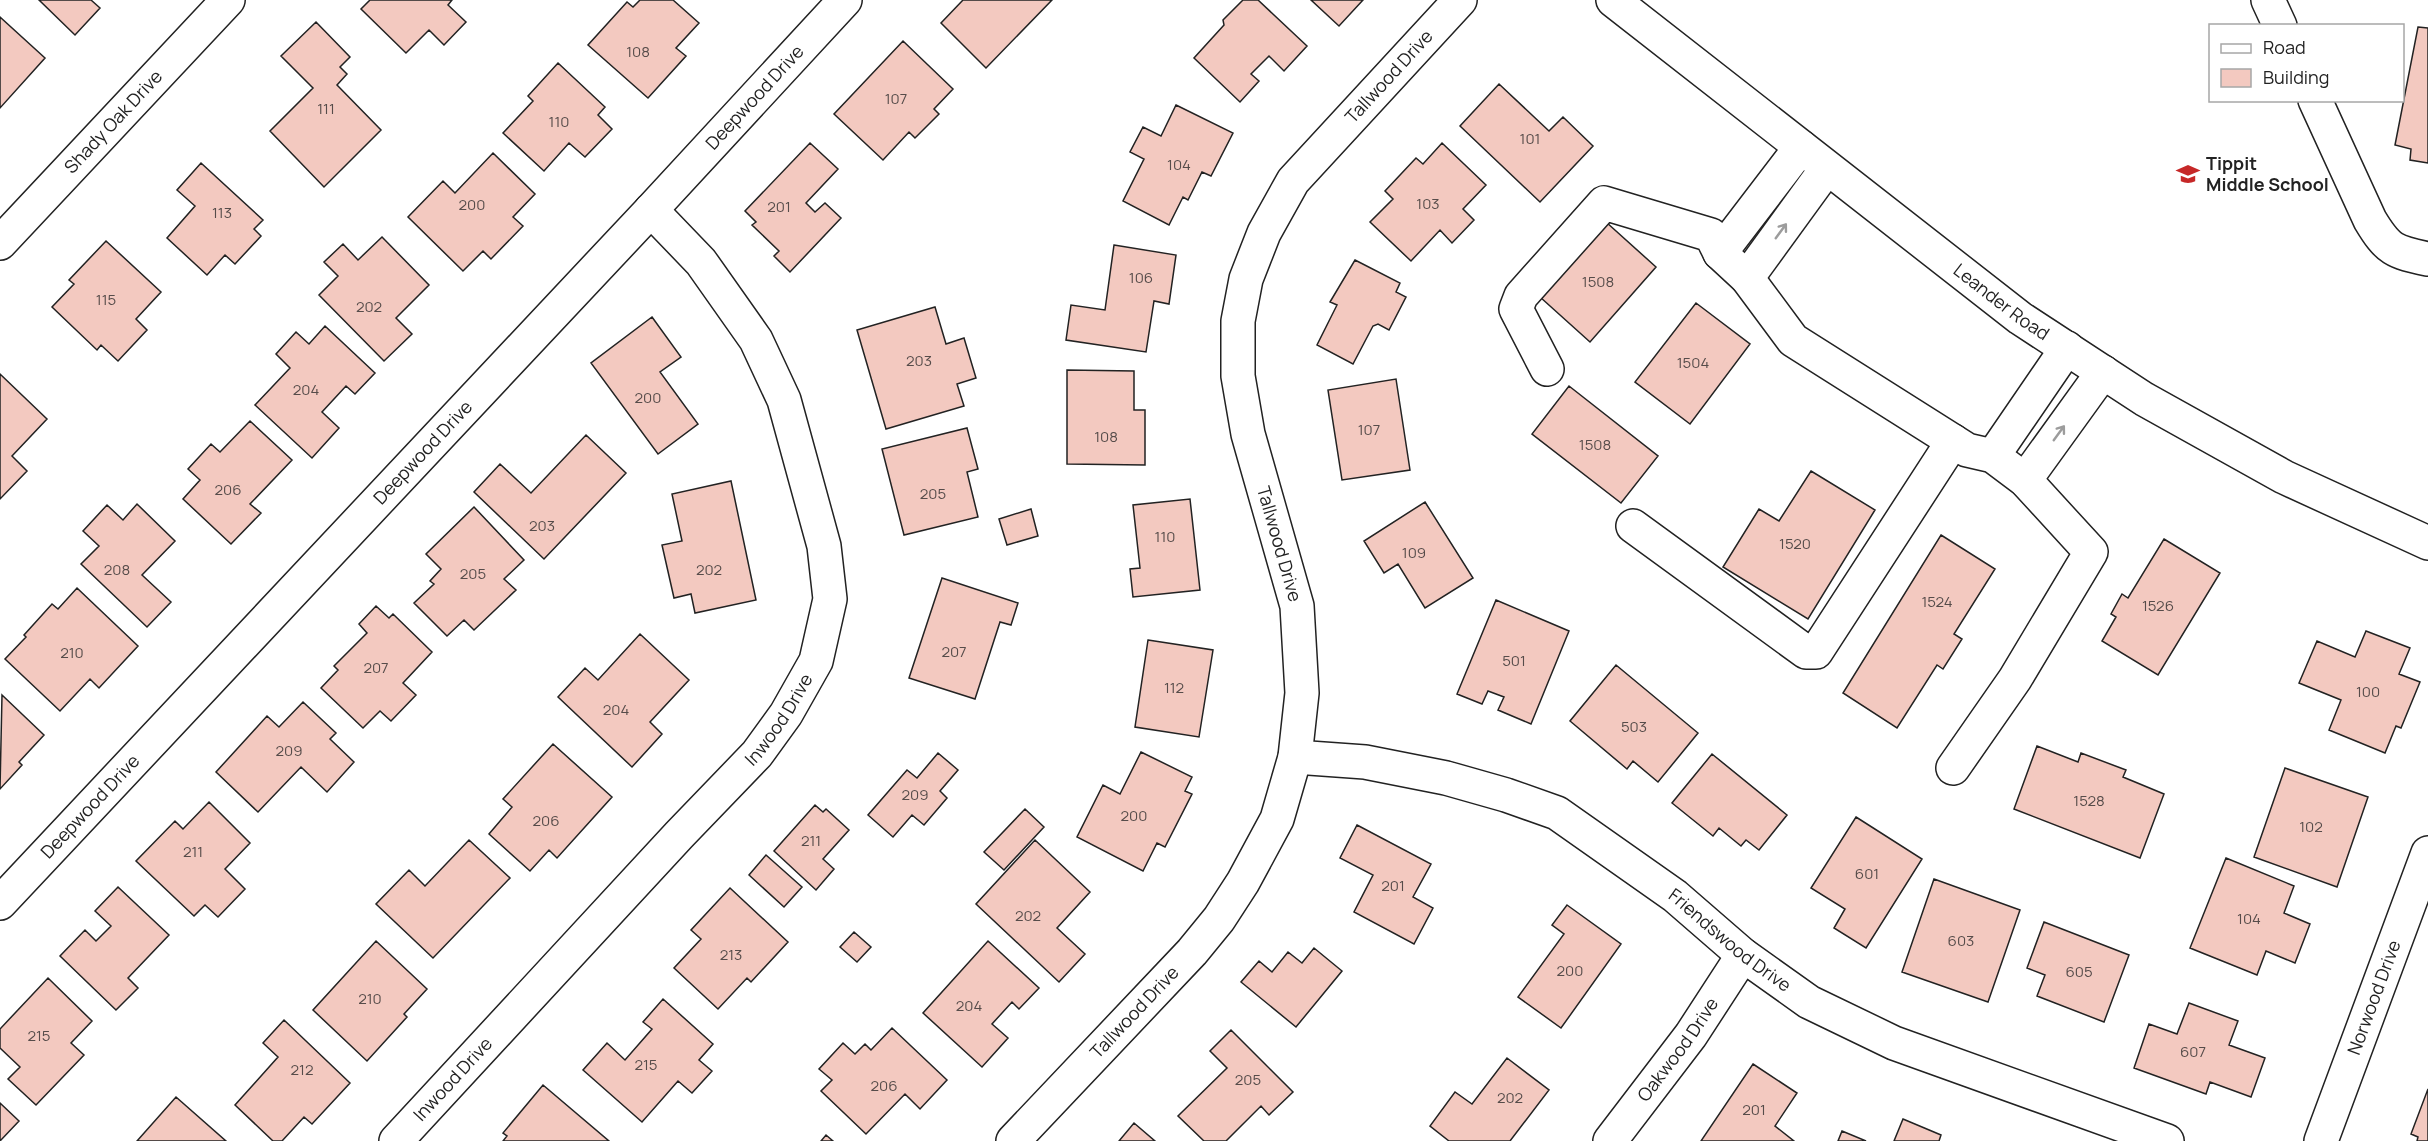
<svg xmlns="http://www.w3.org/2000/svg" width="2428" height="1141" font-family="Manrope,sans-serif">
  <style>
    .building { fill: #f3c9c0; stroke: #222; stroke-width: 1.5 }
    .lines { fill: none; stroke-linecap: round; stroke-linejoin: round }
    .minor-casing { stroke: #222; stroke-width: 36 }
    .major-casing { stroke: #222; stroke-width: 36 }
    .minor { stroke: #fff; stroke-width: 33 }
    .major { stroke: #fff; stroke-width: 33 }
    .oneway { stroke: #9c9c9c }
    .labels { text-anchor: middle; stroke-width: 4.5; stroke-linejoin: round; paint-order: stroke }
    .number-label { font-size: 15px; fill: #564c4a }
    .street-label { font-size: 18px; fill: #222; stroke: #fff }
    .poi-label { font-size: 18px; font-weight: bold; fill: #222; stroke: #fff; text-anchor: start }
  </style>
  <rect width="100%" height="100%" fill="#fff"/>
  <path class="building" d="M 39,0 L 91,0 L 100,8 L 75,35 Z
    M 370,0 L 452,0 L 448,5 L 466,22 L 444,45 L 429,30 L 406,53 L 361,9 Z
    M 640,0 L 673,0 L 699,23 L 676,48 L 686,56 L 648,98 L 588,45 L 627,2 L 633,7 Z
    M 963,0 L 1052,0 L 986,68 L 941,23 Z
    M 1243,0 L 1258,0 L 1307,46 L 1284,71 L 1269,56 L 1251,74 L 1259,81 L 1240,102 L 1194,58 L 1224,25 L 1223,20 Z
    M 1311,0 L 1363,0 L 1339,26 Z
    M 0,17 L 45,58 L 0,108 Z
    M 316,22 L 350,57 L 340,67 L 347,74 L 337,85 L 381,130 L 324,187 L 270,131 L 313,88 L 281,56 Z
    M 2418,27 L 2428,28 L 2428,163 L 2410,160 L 2411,149 L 2395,145 Z
    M 903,41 L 953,89 L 934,109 L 939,114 L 915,138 L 909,132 L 883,160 L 834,114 Z
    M 558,63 L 605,107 L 598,115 L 612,129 L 585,157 L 569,143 L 544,171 L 503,133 L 533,101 L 528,96 Z
    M 1499,84 L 1549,131 L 1563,117 L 1593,146 L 1540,202 L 1460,126 Z
    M 1176,105 L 1233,133 L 1211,176 L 1202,172 L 1188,200 L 1183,197 L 1169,225 L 1123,201 L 1144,159 L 1130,152 L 1143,127 L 1161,136 Z
    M 810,143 L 838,169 L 806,203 L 815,212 L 825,203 L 841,218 L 790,272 L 774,256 L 779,251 L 752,225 L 756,222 L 745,211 Z
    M 1442,143 L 1486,185 L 1463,209 L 1474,220 L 1452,243 L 1440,230 L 1411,261 L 1370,222 L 1393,199 L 1385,191 L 1416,158 L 1423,164 Z
    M 493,153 L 535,194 L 513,217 L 523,226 L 491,259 L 483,251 L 463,271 L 408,217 L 443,181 L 455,193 Z
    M 201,163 L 263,220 L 254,229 L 261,236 L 235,264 L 225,255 L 207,275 L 167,238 L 195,206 L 177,190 Z
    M 1606,222 L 1656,267 L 1590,342 L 1540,297 Z
    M 382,237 L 429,285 L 396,318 L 412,334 L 384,361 L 319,295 L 338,276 L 324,262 L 343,244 L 358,260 Z
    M 106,241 L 161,292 L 136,319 L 147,330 L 118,361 L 101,345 L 97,350 L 52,307 L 74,284 L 69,280 Z
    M 1114,245 L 1176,255 L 1169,304 L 1154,301 L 1146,352 L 1066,340 L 1071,305 L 1105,310 Z
    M 1355,260 L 1400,283 L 1396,292 L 1406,297 L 1389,330 L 1378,324 L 1373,326 L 1353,364 L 1317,345 L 1337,305 L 1330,302 Z
    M 1696,303 L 1750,344 L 1690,424 L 1635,382 Z
    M 935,307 L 946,344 L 964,338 L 976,378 L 957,384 L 964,406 L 886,429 L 857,330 Z
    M 652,317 L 681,357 L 660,372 L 698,424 L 658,454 L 591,363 Z
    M 325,326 L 375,373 L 355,394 L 346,386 L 322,412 L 339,428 L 312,458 L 255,405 L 290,368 L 276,354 L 296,332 L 309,344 Z
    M 1067,370 L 1134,371 L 1134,410 L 1145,410 L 1145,465 L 1067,464 Z
    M 0,374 L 47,419 L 12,456 L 27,471 L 0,499 Z
    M 1396,379 L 1410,470 L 1342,480 L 1328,390 Z
    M 1569,386 L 1658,456 L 1621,503 L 1532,434 Z
    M 250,421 L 292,460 L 250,504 L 261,513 L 231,544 L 183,499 L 200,480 L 188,469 L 211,444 L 220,452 Z
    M 967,428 L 978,469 L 967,472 L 978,517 L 904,535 L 882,449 Z
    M 586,435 L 626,473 L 544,559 L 474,492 L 500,464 L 531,493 Z
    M 1811,471 L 1875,510 L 1808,619 L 1723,567 L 1759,509 L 1779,521 Z
    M 731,481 L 756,600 L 695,613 L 691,594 L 674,598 L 662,545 L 682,541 L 672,494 Z
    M 1190,499 L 1200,590 L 1133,597 L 1130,569 L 1140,568 L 1133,505 Z
    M 1425,502 L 1473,578 L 1425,608 L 1398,564 L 1384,573 L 1364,541 Z
    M 137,504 L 175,541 L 142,575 L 171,602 L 147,627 L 81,564 L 99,546 L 83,531 L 107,505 L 123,520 Z
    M 474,507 L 524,560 L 504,579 L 516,590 L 474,630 L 464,620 L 447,636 L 414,603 L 434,584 L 430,581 L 441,569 L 426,554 Z
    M 1031,509 L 1038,536 L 1007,545 L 999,519 Z
    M 1941,535 L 1995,569 L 1954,634 L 1962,639 L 1943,669 L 1937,665 L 1897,728 L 1843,693 Z
    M 2164,539 L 2220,573 L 2158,675 L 2102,641 L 2116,617 L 2111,614 L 2122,594 L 2128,598 Z
    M 942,578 L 1018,603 L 1011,625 L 1000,622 L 975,699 L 909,678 Z
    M 77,588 L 138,646 L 99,688 L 90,679 L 60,711 L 5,659 L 26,637 L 24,635 L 52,604 L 58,609 Z
    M 1496,600 L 1569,631 L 1531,724 L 1498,710 L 1504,697 L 1488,691 L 1482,704 L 1457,694 Z
    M 376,606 L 389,618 L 393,614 L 432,652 L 403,683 L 416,695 L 391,721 L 380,711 L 363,728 L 321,688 L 338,670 L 334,666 L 367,633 L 359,624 Z
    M 2366,631 L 2410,648 L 2399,674 L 2420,682 L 2401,728 L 2396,726 L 2385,753 L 2329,730 L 2341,700 L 2299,683 L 2317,641 L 2355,657 Z
    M 640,634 L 689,680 L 650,722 L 662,734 L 632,767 L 558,697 L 585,668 L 598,680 Z
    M 1148,640 L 1213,650 L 1199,737 L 1135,727 Z
    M 1616,665 L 1698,733 L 1658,782 L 1633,761 L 1627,769 L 1570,721 Z
    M 2,695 L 44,735 L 19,762 L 22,765 L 0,789 Z
    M 303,702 L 336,733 L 330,739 L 354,762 L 327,792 L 301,767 L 258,812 L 216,772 L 267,716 L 279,727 Z
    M 553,744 L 612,797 L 557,858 L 549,850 L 530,871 L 489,834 L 512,807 L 503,799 Z
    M 2037,746 L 2078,762 L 2081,753 L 2126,770 L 2123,777 L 2164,794 L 2140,858 L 2014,809 Z
    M 1141,752 L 1192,777 L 1185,791 L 1192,794 L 1165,847 L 1157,843 L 1143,871 L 1077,837 L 1103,785 L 1120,794 Z
    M 938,753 L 958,770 L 940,791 L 947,798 L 924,825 L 912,815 L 893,837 L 868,815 L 907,770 L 917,778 Z
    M 1712,754 L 1787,815 L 1759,850 L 1746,840 L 1741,846 L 1719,828 L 1713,836 L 1672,803 Z
    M 2285,768 L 2368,797 L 2337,887 L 2254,857 Z
    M 209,802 L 250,843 L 225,869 L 245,889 L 218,917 L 205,905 L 194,916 L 136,861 L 175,821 L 183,829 Z
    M 815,805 L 823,812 L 826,809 L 849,830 L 823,859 L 834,869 L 816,890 L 774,851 Z
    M 1025,809 L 1044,827 L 1004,870 L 984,852 Z
    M 1856,817 L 1922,859 L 1866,948 L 1834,928 L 1845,909 L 1811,888 Z
    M 1357,825 L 1431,864 L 1413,897 L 1433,908 L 1414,944 L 1354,912 L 1373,875 L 1340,858 Z
    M 469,840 L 510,878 L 433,958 L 376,904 L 409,870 L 425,886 Z
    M 1035,840 L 1090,892 L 1057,928 L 1085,954 L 1059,982 L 976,904 Z
    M 766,855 L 802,887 L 784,907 L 749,875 Z
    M 2226,858 L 2294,886 L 2284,913 L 2310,924 L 2295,963 L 2266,951 L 2257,975 L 2190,948 Z
    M 1934,879 L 2020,910 L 1988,1002 L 1902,972 Z
    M 118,887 L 169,935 L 128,978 L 138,988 L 116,1010 L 60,956 L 85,930 L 96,941 L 111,926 L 95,911 Z
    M 730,888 L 788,942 L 751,982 L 747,978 L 718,1009 L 674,968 L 701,939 L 691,930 Z
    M 1567,905 L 1621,944 L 1561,1028 L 1518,997 L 1564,934 L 1552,925 Z
    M 2044,922 L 2129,955 L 2104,1022 L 2037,996 L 2045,975 L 2027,968 Z
    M 854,932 L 871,947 L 857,962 L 840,947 Z
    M 376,941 L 427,989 L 404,1014 L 407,1017 L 367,1061 L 313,1010 Z
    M 988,941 L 1039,988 L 1019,1009 L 1012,1002 L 992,1024 L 1008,1038 L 982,1067 L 923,1013 Z
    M 1314,948 L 1342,971 L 1296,1027 L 1241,982 L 1259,961 L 1272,972 L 1288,952 L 1302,963 Z
    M 48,978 L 92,1021 L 71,1043 L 84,1055 L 36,1105 L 8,1079 L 20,1067 L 0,1048 L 0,1029 Z
    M 663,999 L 713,1044 L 699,1060 L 712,1071 L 692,1093 L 678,1081 L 642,1122 L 583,1070 L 607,1043 L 625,1060 L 652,1029 L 643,1022 Z
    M 2189,1003 L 2238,1021 L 2229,1045 L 2265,1058 L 2251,1097 L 2210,1082 L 2206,1094 L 2134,1068 L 2149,1024 L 2177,1034 Z
    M 284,1020 L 350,1083 L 312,1124 L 304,1117 L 282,1141 L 273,1141 L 235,1105 L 278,1057 L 263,1043 Z
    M 892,1028 L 947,1080 L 920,1109 L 905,1094 L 866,1134 L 821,1091 L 832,1080 L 819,1069 L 843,1043 L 855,1054 L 865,1044 L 871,1050 Z
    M 1231,1030 L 1293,1092 L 1269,1115 L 1261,1106 L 1226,1141 L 1204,1141 L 1178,1116 L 1227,1068 L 1210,1051 Z
    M 1507,1058 L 1549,1090 L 1510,1141 L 1449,1141 L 1430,1126 L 1455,1092 L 1472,1104 Z
    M 1753,1064 L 1797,1093 L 1775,1126 L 1794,1141 L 1701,1141 Z
    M 543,1085 L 609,1141 L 503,1141 L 507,1136 L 503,1133 Z
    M 2428,1089 L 2428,1141 L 2417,1141 L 2418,1137 L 2411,1134 Z
    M 176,1097 L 226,1141 L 137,1141 Z
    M 0,1103 L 19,1121 L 0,1141 Z
    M 1903,1119 L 1941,1135 L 1939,1141 L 1894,1141 Z
    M 1134,1123 L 1155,1141 L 1119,1141 Z
    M 1842,1131 L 1866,1141 L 1838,1141 Z
    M 826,1135 L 833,1141 L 821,1141 Z"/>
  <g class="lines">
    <g class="minor-casing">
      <g id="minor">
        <path d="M 2268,0 L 2280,26"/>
        <path d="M 2315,100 L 2370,220 C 2388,250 2394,252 2428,259"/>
        <path id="s1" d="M 0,243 L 228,0"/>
        <path d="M 1720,253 L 1801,147"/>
        <path d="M 1747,278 L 1827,168"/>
        <path d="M 1547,369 L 1516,309 L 1521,296 L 1604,203 L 1711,235 L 1720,253 L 1747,278 L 1793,340 L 1967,450 L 1993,456 L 2025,480 L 2091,552 L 2015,679 L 1953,768"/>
        <path d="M 1993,456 L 2067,348"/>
        <path d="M 2025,480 L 2103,372"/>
        <path d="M 1633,526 L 1806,652 L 1816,652 L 1953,441"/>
        <path id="s2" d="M 1295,757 L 1365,762 L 1446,778 L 1506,795 L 1557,813 L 1675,896 L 1743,955 L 1809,1002 L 1894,1043 L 2167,1141"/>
        <path id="s3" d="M 0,903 L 651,210 L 845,0"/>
        <path id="s4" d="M 396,1141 L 679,835 L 757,754 L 786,714 L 816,661 L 830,599 L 824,546 L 784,400 L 756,340 L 701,262 L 651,210"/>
        <path id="s5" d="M 1013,1141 L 1192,952 L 1219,919 L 1243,882 L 1277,819 L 1295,757 L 1302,693 L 1297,606 L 1248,434 L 1238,376 L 1238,321 L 1246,279 L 1264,233 L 1293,181 L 1460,0"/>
        <path id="s6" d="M 1610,1141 L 1691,1035 L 1743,955"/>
        <path id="s7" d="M 2321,1141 L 2428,853"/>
      </g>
    </g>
    <g class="major-casing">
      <g id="major">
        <path id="s8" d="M 1613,0 L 2020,318 L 2144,399 L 2284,477 L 2428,543"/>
      </g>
    </g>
    <use href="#minor" class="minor"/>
    <use href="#major" class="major"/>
  </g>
  <defs><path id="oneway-shaft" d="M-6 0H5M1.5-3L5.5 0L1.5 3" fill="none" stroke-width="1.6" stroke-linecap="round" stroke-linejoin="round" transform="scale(1.5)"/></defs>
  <g class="oneway">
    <use href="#oneway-shaft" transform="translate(1781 231) rotate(-54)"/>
    <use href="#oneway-shaft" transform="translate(2059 433) rotate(-54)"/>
  </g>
  <defs>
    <g id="school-bare" transform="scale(1.8)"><path d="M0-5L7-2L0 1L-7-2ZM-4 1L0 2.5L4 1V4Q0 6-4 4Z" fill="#c62828" stroke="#fff" stroke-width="2.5" paint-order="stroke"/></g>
  </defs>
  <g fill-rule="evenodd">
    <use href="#school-bare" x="2188" y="174"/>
  </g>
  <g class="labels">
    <g class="number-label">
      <text x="638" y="57">108</text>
      <text x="896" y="104">107</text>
      <text x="326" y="114">111</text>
      <text x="559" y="127">110</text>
      <text x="1530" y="144">101</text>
      <text x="1179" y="170">104</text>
      <text x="1428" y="209">103</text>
      <text x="472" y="210">200</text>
      <text x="779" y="212">201</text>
      <text x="222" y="218">113</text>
      <text x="1141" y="283">106</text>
      <text x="1598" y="287">1508</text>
      <text x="106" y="305">115</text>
      <text x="369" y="312">202</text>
      <text x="919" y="366">203</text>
      <text x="1693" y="368">1504</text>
      <text x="306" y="395">204</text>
      <text x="648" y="403">200</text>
      <text x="1369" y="435">107</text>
      <text x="1106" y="442">108</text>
      <text x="1595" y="450">1508</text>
      <text x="228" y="495">206</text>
      <text x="933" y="499">205</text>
      <text x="542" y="531">203</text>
      <text x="1165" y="542">110</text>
      <text x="1795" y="549">1520</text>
      <text x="1414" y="558">109</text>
      <text x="117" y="575">208</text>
      <text x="709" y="575">202</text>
      <text x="473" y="579">205</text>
      <text x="1937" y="607">1524</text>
      <text x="2158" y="611">1526</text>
      <text x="954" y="657">207</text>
      <text x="72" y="658">210</text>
      <text x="1514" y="666">501</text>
      <text x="376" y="673">207</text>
      <text x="1174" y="693">112</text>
      <text x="2368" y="697">100</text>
      <text x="616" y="715">204</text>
      <text x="1634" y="732">503</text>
      <text x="289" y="756">209</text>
      <text x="915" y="800">209</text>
      <text x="2089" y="806">1528</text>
      <text x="1134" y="821">200</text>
      <text x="546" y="826">206</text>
      <text x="2311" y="832">102</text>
      <text x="811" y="846">211</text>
      <text x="193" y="857">211</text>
      <text x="1867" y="879">601</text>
      <text x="1393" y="891">201</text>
      <text x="1028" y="921">202</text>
      <text x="2249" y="924">104</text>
      <text x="1961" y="946">603</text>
      <text x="731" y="960">213</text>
      <text x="1570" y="976">200</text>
      <text x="2079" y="977">605</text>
      <text x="370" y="1004">210</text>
      <text x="969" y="1011">204</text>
      <text x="39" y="1041">215</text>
      <text x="2193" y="1057">607</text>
      <text x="646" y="1070">215</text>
      <text x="302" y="1075">212</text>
      <text x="1248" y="1085">205</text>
      <text x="884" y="1091">206</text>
      <text x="1510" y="1103">202</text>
      <text x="1754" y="1115">201</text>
    </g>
    <g class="street-label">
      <text dy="6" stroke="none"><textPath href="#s5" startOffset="1221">Tallwood Drive</textPath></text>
      <text dy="6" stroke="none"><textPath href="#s3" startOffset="1104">Deepwood Drive</textPath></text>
      <text dy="6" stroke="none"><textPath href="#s1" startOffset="166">Shady Oak Drive</textPath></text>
      <text dy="6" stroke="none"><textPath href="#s8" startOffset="492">Leander Road</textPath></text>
      <text dy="6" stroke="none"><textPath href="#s3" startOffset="618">Deepwood Drive</textPath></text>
      <text transform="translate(1279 544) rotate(74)" y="6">Tallwood Drive</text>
      <text dy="6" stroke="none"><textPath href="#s4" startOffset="570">Inwood Drive</textPath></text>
      <text dy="6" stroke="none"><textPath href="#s3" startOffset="132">Deepwood Drive</textPath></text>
      <text dy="6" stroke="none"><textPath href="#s2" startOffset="484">Friendswood Drive</textPath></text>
      <text dy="6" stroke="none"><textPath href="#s7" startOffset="153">Norwood Drive</textPath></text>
      <text dy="6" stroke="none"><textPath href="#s5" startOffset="177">Tallwood Drive</textPath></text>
      <text dy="6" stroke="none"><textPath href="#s6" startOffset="114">Oakwood Drive</textPath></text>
      <text dy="6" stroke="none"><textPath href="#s4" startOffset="84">Inwood Drive</textPath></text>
    </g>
    <g class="poi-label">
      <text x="2206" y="170">Tippit<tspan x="2206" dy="21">Middle School</tspan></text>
    </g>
  </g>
  <rect x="2209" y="24" width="195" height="78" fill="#ffffff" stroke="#a7a7a7" stroke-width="1.5"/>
  <rect x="2221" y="44" width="30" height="9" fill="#ffffff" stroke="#a7a7a7" stroke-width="1.5"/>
  <text x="2263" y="54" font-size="18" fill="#222222">Road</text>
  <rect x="2221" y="69" width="30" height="18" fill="#f3c9c0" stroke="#a7a7a7" stroke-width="1.5"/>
  <text x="2263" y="84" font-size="18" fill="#222222">Building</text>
</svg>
